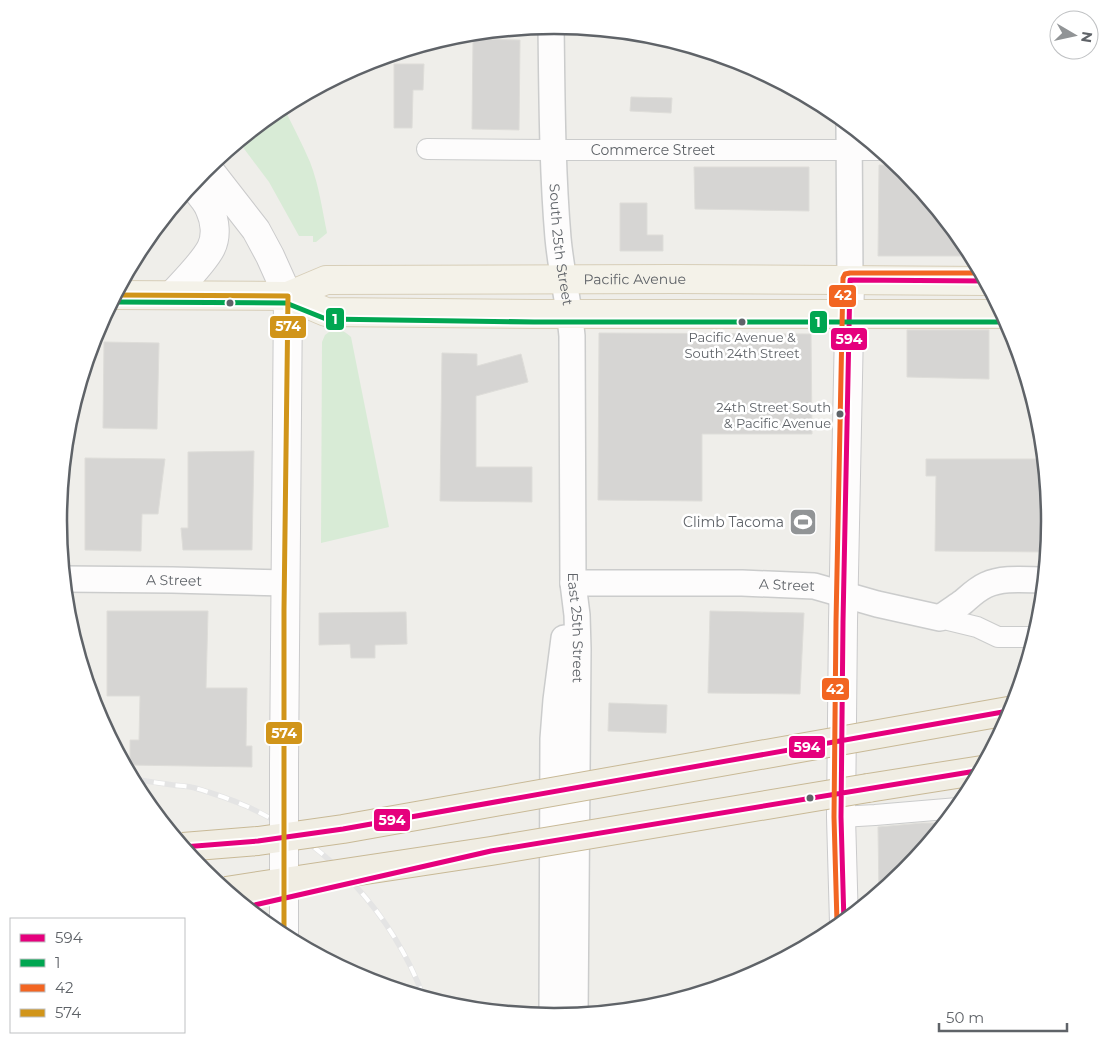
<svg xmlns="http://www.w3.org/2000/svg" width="1109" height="1043" font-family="Montserrat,sans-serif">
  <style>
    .green { fill: #d8ebd6 }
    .building { fill: #d6d5d3; stroke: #deddd9 }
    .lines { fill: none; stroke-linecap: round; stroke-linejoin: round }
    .minor-casing { stroke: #cbcccc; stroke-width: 22 }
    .tertiary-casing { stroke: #cbcccc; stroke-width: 28 }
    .secondary-casing { stroke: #cacacb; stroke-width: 30 }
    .primary-casing { stroke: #d7ceb8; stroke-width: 30 }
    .motorway-casing { stroke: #c8b996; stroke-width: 30 }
    .minor { stroke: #fdfcfc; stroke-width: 20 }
    .tertiary { stroke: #fdfcfc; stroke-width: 25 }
    .secondary { stroke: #fdfcfc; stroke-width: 28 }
    .primary { stroke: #f4f2e9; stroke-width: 28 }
    .motorway { stroke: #f0ede3; stroke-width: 28 }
    .rail-casing { stroke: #e4e4e4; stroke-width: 5.5 }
    .rail { stroke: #fff; stroke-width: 4; stroke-dasharray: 11; stroke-linecap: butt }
    .secondary-bridge-casing { stroke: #cacacb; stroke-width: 30; stroke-linecap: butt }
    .motorway-bridge-casing { stroke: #c8b996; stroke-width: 30; stroke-linecap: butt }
    .secondary-bridge { stroke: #fdfcfc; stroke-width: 28 }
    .motorway-bridge { stroke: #f0ede3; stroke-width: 28 }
    .bus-1-casing { stroke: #fff; stroke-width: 9 }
    .bus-2-casing { stroke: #fff; stroke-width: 9 }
    .bus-3-casing { stroke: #fff; stroke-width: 9 }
    .bus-4-casing { stroke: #fff; stroke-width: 9 }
    .bus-1 { stroke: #e5007d; stroke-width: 5 }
    .bus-2 { stroke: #00a651; stroke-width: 5 }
    .bus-3 { stroke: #f26522; stroke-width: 5 }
    .bus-4 { stroke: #d1951a; stroke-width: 5 }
    .bus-dot { fill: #5f6368; stroke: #fff; stroke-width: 2 }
    .labels { text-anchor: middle; stroke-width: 5; stroke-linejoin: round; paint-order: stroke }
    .bus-label { font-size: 13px; fill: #5f6368; stroke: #fff }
    .street-label { font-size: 14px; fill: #5f6368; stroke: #fff }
    .poi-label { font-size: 14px; fill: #5f6368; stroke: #fff; text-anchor: end }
    .rim { fill: none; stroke: #5f6368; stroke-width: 2.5 }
    .line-badge { stroke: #fff; stroke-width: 2 }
    .badge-label { font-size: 14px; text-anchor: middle; font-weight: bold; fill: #fff }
  </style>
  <rect width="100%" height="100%" fill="#efeeea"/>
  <path class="green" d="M 283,106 C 292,125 302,143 310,162 C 319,185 322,209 327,233 L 316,242 L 313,242 L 313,236 L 299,236 L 269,182 L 239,142 Z
    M 333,329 C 340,329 346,332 351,337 L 389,527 L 321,543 L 322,342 L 325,335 Z"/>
  <path class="building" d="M 473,39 L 520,40 L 519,130 L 472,129 Z
    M 394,64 L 424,64 L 423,90 L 413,90 L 412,128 L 394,128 Z
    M 631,97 L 672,98 L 671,113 L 630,111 Z
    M 879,165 L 899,165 L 906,171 L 967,246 L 973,256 L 878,256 Z
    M 694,167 L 809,167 L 809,211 L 695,209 Z
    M 620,203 L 647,203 L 647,235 L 663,235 L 663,251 L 620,251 Z
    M 907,330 L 989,330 L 989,379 L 907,377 Z
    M 599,333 L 811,334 L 812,434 L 702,434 L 702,501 L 598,500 Z
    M 104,342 L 159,343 L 157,429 L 103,428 Z
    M 442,353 L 477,354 L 477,366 L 521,354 L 528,382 L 476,396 L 476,467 L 532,467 L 532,502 L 440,501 Z
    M 254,451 L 252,550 L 183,550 L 181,528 L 188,528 L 188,452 Z
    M 85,458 L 165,459 L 158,514 L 142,514 L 141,551 L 85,550 Z
    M 926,459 L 1045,459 L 1051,522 L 1048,552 L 935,551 L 936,476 L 926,476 Z
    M 107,611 L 208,611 L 206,688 L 247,688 L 246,746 L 252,746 L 252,767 L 130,765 L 130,740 L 139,740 L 140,696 L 107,696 Z
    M 710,611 L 804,613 L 800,694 L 708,693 Z
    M 406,612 L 407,644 L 375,645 L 375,658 L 351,658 L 350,644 L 319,645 L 319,613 Z
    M 609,703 L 667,705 L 666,733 L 608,731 Z
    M 922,823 L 947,823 L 905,873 L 879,894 L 878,827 Z"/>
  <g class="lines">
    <g class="minor-casing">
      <g id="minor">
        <path id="s1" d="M 427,149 L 553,150 L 881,150"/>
        <path d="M 940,618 L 977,627 L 998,637 L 1036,637"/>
        <path d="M 841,817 L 875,815 L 958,808"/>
      </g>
    </g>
    <g class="tertiary-casing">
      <g id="tertiary">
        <path id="s2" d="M 551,25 C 552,96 552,167 558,238 C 561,271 569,303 572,336 L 573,583 L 577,615 L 578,649 L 575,1016"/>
        <path d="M 849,124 L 850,280"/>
        <path id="s3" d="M 64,579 L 172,580 L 285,583"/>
        <path id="s4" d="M 573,583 L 742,583 L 814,586 L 877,604 L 940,618 C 948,612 956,607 963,602 C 970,596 977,589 986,585 C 1003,577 1026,580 1045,580"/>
        <path d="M 552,1018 L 553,739 L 556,700 L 564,638"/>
      </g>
    </g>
    <g class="secondary-casing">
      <path id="secondary" d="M 207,167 L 256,230 L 270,256 L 288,296 L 284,765
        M 172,295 C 183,283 204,262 211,248 C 217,236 215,221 210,210 C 207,201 198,192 192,185
        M 844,923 L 841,817 L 843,622 L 850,280"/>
    </g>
    <g class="primary-casing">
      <g id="primary">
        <path d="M 115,295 L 288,296 L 326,312 L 534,314 L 1004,314"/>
        <path id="s5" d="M 288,296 L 326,280 L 676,279 L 986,281"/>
      </g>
    </g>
    <g class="motorway-casing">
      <path id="motorway" d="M 868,788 L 982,770"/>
    </g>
    <use href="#minor" class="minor"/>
    <use href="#tertiary" class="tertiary"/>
    <use href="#secondary" class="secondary"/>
    <use href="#primary" class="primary"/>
    <use href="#motorway" class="motorway"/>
    <g class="rail-casing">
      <path id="rail" d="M 132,779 C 145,781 159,783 173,785 C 180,786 188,786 195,788 C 212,793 230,799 246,806 C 328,843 393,914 424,998"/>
    </g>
    <use href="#rail" class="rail"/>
    <g class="secondary-bridge-casing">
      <path id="secondary-bridge" d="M 284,765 L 284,937"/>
    </g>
    <g class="motorway-bridge-casing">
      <path id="motorway-bridge" d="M 183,847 L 258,841 L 343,829 L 1014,710
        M 226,891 L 491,851 L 868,788"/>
    </g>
    <use href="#secondary-bridge" class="secondary-bridge"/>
    <use href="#motorway-bridge" class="motorway-bridge"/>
    <g class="bus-1-casing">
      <path id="bus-1" d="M 183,847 L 258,841 L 343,829 L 1014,710
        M 246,907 L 491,851 L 982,770
        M 844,923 L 841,817 L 843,622 L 850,280 L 986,281"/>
    </g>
    <g class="bus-2-casing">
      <path id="bus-2" d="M 115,302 L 286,303 L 326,319 L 534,322 L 1004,322"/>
    </g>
    <g class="bus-3-casing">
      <path id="bus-3" d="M 837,923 L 834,817 L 836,622 L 843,278 L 845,274 L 850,273 L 982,273"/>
    </g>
    <g class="bus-4-casing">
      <path id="bus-4" d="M 115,295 L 288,296 L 284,610 L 284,937"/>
    </g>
    <use href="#bus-1" class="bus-1"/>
    <use href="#bus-2" class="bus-2"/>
    <use href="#bus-3" class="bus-3"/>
    <use href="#bus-4" class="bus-4"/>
  </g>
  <defs>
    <g id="stadium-square" transform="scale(1.4375)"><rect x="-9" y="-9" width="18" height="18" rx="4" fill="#919496" stroke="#fff"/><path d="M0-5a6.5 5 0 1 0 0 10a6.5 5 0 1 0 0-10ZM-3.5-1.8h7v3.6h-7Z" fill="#fff"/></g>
  </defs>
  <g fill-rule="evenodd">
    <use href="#stadium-square" x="803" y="522"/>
  </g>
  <g class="bus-dot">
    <circle cx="230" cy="303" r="4.5"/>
    <circle cx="742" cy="322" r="4.5"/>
    <circle cx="840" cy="414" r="4.5"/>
    <circle cx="810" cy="798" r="4.5"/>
  </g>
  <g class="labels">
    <g class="bus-label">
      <text x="742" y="342">Pacific Avenue &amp;<tspan x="742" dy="16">South 24th Street</tspan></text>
      <text x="831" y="412" text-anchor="end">24th Street South<tspan x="831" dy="16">&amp; Pacific Avenue</tspan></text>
    </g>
    <g class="street-label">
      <text dy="5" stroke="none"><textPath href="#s1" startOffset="226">Commerce Street</textPath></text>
      <text dy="5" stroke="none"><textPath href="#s2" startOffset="220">South 25th Street</textPath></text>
      <text dy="5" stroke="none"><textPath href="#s5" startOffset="350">Pacific Avenue</textPath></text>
      <text dy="5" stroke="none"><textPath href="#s3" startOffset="110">A Street</textPath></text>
      <text dy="5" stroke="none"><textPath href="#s4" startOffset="214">A Street</textPath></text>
      <text dy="5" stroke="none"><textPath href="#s2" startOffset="604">East 25th Street</textPath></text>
    </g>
    <g class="poi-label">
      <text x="784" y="527">Climb Tacoma</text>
    </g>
  </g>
  <path d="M0 0H1109V1043H0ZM67 521a487 487 0 1 1 974 0a487 487 0 1 1-974 0Z" fill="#fff" fill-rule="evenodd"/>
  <path class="rim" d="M67 521a487 487 0 1 1 974 0a487 487 0 1 1-974 0Z"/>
  <g class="line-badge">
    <rect x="828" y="284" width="29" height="24" rx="5" fill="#f26522"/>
    <rect x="325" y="307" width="20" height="24" rx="5" fill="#00a651"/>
    <rect x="809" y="310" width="19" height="24" rx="5" fill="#00a651"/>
    <rect x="269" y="315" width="38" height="24" rx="5" fill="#d1951a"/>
    <rect x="830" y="327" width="38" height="24" rx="5" fill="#e5007d"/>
    <rect x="821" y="677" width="29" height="24" rx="5" fill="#f26522"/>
    <rect x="265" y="721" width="38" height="24" rx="5" fill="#d1951a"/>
    <rect x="788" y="735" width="38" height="24" rx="5" fill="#e5007d"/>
    <rect x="373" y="808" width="38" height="24" rx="5" fill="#e5007d"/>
  </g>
  <g class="badge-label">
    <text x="843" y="300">42</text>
    <text x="335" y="324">1</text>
    <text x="818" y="327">1</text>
    <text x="288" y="331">574</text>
    <text x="849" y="344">594</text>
    <text x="835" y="694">42</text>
    <text x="284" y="738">574</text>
    <text x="807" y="752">594</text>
    <text x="392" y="825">594</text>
  </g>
  <rect x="10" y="918" width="175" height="115" fill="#ffffff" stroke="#bfc1c3"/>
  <rect x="20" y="934" width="25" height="8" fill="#e5007d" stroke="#bfc1c3"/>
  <text x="55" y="943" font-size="15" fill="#5f6368">594</text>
  <rect x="20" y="959" width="25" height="8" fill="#00a651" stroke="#bfc1c3"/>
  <text x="55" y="968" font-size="15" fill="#5f6368">1</text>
  <rect x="20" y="984" width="25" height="8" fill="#f26522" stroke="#bfc1c3"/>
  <text x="55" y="993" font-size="15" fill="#5f6368">42</text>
  <rect x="20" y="1009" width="25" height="8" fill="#d1951a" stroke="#bfc1c3"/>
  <text x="55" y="1018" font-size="15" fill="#5f6368">574</text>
  <g transform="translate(1074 35) rotate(99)"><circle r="24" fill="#ffffff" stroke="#bfc1c3"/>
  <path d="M0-4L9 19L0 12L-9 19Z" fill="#919496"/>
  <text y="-8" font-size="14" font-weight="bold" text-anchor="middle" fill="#5f6368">N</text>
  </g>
  <path d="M939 1023v8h128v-8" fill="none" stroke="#5f6368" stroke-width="2.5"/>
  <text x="946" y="1023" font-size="15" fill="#5f6368" stroke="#ffffff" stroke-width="4" paint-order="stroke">50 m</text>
</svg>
